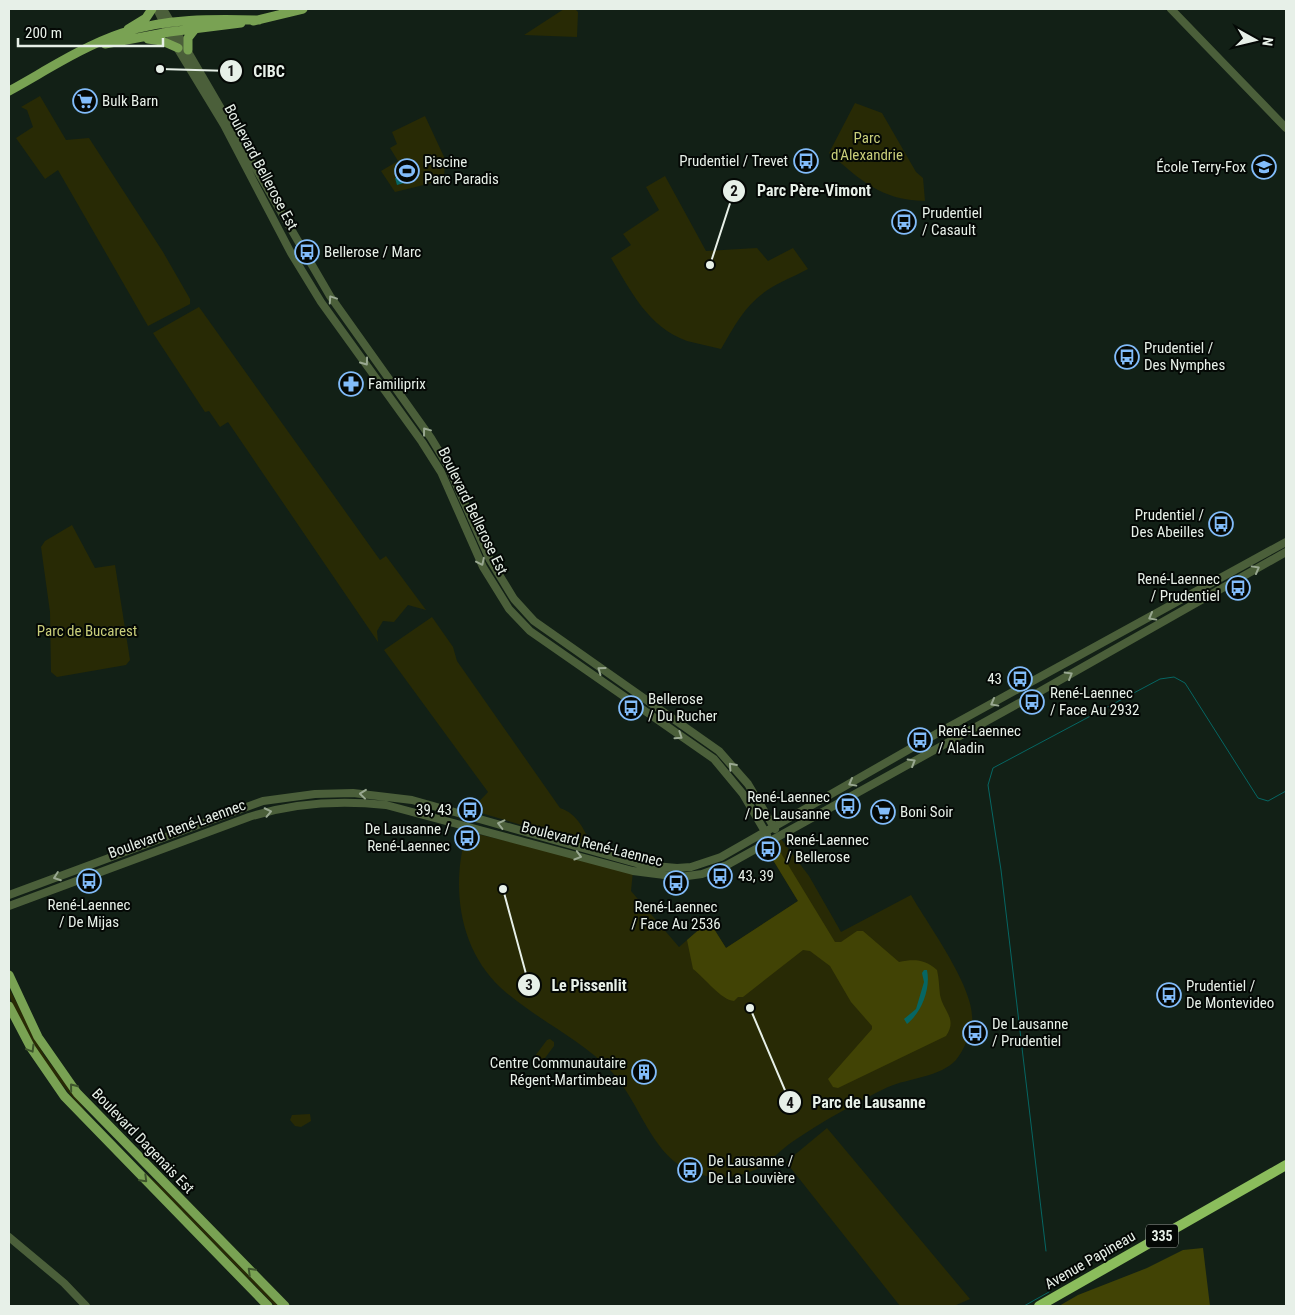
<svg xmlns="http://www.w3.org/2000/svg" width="1295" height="1315" font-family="'Roboto Condensed',sans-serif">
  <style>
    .green { fill: #282a05 }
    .forest { fill: #414305 }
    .water { fill: #066663 }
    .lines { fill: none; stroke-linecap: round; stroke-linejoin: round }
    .stream { stroke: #066663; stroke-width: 1 }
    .minor { stroke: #4b5f3a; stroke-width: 8 }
    .major { stroke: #79a253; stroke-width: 9 }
    .highway { stroke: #8bbd5c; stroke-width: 10 }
    .oneway { stroke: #99a891 }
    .oneway2 { stroke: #3e552c }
    .labels { text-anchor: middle; stroke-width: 4; stroke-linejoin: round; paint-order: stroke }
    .shield { fill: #040805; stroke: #a3aaa4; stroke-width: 1 }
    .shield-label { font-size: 14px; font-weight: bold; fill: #e7f0e8 }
    .poi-label { font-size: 15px; fill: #e7f0e8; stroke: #040805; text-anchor: start }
    .park-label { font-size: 15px; fill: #c9ce7a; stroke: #040805 }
    .street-label { font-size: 15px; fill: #e7f0e8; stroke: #040805 }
    .leader { fill: none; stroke: #e7f0e8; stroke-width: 2 }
    .callout-dot { fill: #e7f0e8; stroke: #040805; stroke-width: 2 }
    .mark-label { font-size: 15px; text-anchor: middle; font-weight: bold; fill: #111 }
    .callout-label { font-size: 16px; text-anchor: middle; font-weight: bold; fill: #e7f0e8; stroke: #040805; stroke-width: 4; stroke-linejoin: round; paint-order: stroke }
  </style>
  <rect width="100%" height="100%" fill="#122016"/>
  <path class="green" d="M 564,9 L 575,9 L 578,12 L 577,37 L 524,35 Z
    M 40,96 L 66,140 L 89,138 L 163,252 L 190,299 L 190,304 L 148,326 L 58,170 L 45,179 L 16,138 L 33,127 L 27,110 L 21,107 Z
    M 855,103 L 882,113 L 916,172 L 923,178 L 925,201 C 880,200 861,180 829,153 Z
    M 425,116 L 445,159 L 444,180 L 395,192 L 381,171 L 398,161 L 390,148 L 397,144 L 392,132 Z
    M 665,176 L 706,251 L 757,248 L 768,261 L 793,248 L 808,269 C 795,276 779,282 766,291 C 745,305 733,328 721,349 C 710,346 698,344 687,341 C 648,327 631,291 611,258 L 631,245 L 623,234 L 659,210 L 646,187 Z
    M 199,307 L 380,560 L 386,556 L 426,610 L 408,605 L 394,622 L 383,621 L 377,631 L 378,642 L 228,422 L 220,427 L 209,411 L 205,412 L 153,333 Z
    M 72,525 L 95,568 L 115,565 L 130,660 L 126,665 L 57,677 L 51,672 L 50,612 L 41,547 L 45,541 Z
    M 432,617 L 453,647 L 457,661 L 560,808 C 578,814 584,830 592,846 L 471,810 L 488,792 L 384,650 Z
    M 469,832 L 633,871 L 631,891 L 679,947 L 709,921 L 726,948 L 798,901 L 763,844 L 778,835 L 809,876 L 841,932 L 911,895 C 928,925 976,989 972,1022 C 970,1035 964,1050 956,1060 C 940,1077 909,1078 888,1087 C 855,1103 823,1121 792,1142 C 779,1151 768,1165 752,1171 C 736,1178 719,1179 702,1175 C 652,1163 643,1105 611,1071 C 580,1038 535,1019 501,988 C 459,949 451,887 466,835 Z
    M 9,988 L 44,1055 L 86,1111 C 63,1090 9,1019 9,988 Z
    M 550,1039 L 554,1042 L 554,1046 L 542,1062 L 536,1061 L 535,1056 L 547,1040 Z
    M 310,1114 L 311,1121 L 301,1127 L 295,1126 L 290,1120 L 292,1115 Z
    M 827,1128 L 970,1299 L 954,1306 L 900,1306 L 786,1162 Z
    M 144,1172 L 161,1186 L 279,1306 L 275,1306 Z"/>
  <path class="forest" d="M 776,845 L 835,942 L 841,942 L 857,931 L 863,931 L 899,962 C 914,959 925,959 937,970 C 939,978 939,987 940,995 C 943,1011 958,1019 946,1036 L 838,1088 L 833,1087 L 828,1079 L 872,1029 L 872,1026 L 851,1002 L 830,966 L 810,951 L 803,950 L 743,997 L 738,997 L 734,1001 C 721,1000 705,978 693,969 L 687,940 L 709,921 L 726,948 L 798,901 L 767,850 Z
    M 1203,1248 L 1210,1306 L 1059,1306 L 1078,1295 L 1147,1268 L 1183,1250 Z"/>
  <path class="water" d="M 410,163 L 415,180 L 397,185 L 395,178 L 403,175 L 401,166 Z
    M 924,970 L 927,970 C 931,989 921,1013 907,1024 L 904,1019 L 916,1009 L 924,982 L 922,973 Z"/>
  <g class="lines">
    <path class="stream" d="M 1046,1251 L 1001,870 L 988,785 L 993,768 L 1160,679 L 1174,677 L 1185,683 L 1258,798 L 1268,801 L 1286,791
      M 1024,1306 L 1049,1292 L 1049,1284"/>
    <path class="minor" d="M 157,9 L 170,36 L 224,125 L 291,253 L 321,302 L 422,442 L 441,472 L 483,567 L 509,609 L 530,631 L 714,759 L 743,794 L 767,835
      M 163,9 L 330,296 L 431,438 L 448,466 L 490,560 L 514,599 L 534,621 L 719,751 L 748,784 L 775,829
      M 1171,9 L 1286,128
      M 9,895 L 263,801 L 315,794 L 353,793 L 412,800 L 643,865 L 677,868 L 691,867 L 721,857 L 936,734 L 1286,542
      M 9,906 L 249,817 C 293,803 339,800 386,805 L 633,871 L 680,877 L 702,874 L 727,865 L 1039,692 L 1286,552
      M 9,1237 L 64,1283 L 86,1306"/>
    <path class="major" d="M 253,21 L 303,9
      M 128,29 L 146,18 L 152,9
      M 148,39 L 162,41 L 178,48
      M 105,44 L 169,32 L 241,23
      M 188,50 L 188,38 L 195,29
      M 9,91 C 44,72 83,46 122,33 C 165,18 213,19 259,20
      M 9,975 L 38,1037 L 77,1093 L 285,1306
      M 9,1006 L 31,1048 L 64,1096 L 268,1306"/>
    <path class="highway" d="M 1039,1306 L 1286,1165"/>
  </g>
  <defs><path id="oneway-chevron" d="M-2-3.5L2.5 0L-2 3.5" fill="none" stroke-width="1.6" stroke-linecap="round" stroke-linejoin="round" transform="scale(1.25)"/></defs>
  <g class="oneway">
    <use href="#oneway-chevron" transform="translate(332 299) rotate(-124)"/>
    <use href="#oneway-chevron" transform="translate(365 362) rotate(54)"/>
    <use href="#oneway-chevron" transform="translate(426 431) rotate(-127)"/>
    <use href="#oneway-chevron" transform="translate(481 562) rotate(65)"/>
    <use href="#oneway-chevron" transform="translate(1256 569) rotate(-29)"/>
    <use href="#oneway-chevron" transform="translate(1152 617) rotate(151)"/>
    <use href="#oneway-chevron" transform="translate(601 670) rotate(-144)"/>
    <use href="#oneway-chevron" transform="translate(1069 675) rotate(-30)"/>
    <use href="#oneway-chevron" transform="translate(994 703) rotate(151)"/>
    <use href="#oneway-chevron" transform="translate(679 736) rotate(34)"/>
    <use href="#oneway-chevron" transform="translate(912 762) rotate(-31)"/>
    <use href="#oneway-chevron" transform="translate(732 766) rotate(-132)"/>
    <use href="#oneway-chevron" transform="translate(852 783) rotate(151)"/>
    <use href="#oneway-chevron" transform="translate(363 794) rotate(-174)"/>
    <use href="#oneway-chevron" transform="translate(268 812) rotate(-12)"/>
    <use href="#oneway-chevron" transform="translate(501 824) rotate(-166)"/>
    <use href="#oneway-chevron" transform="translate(578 856) rotate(16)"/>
    <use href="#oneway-chevron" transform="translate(57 877) rotate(160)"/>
  </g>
  <g class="oneway2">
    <use href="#oneway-chevron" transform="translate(31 1049) rotate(59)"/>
    <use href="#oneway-chevron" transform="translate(73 1087) rotate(-129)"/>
    <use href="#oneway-chevron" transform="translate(144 1179) rotate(45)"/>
    <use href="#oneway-chevron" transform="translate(251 1271) rotate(-135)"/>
  </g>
  <defs>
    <g id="supermarket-ring" transform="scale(1.25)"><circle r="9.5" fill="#040805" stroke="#82bcfa" stroke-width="1.5"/><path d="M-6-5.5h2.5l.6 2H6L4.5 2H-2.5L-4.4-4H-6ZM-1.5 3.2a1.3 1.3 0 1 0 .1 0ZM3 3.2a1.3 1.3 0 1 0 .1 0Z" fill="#82bcfa"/></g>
    <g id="bus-ring" transform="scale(1.25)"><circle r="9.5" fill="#040805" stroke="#82bcfa" stroke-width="1.5"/><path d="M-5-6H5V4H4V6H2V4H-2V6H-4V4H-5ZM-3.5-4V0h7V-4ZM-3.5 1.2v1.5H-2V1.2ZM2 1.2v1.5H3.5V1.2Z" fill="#82bcfa"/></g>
    <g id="school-ring" transform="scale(1.25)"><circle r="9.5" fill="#040805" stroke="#82bcfa" stroke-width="1.5"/><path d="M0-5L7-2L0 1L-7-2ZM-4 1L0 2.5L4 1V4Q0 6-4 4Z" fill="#82bcfa"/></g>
    <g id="stadium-ring" transform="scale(1.25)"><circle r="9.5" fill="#040805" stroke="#82bcfa" stroke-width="1.5"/><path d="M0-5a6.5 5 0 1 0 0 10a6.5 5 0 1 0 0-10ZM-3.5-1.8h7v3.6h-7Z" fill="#82bcfa"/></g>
    <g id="pharmacy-ring" transform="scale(1.25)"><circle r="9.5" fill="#040805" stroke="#82bcfa" stroke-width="1.5"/><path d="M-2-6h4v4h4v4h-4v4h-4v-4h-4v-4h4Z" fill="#82bcfa"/></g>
    <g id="building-ring" transform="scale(1.25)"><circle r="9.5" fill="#040805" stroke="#82bcfa" stroke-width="1.5"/><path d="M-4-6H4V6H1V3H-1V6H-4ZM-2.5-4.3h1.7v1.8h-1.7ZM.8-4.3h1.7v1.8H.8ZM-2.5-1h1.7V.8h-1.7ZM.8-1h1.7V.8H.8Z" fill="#82bcfa"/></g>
  </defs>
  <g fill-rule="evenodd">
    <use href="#supermarket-ring" x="85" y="101"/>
    <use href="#bus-ring" x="806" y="161"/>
    <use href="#school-ring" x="1264" y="167"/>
    <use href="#stadium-ring" x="407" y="171"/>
    <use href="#bus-ring" x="904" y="222"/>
    <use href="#bus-ring" x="307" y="252"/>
    <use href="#bus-ring" x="1127" y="357"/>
    <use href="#pharmacy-ring" x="351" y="384"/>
    <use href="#bus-ring" x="1221" y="524"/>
    <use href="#bus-ring" x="1238" y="588"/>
    <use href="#bus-ring" x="1020" y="679"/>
    <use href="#bus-ring" x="1032" y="702"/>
    <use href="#bus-ring" x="631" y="708"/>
    <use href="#bus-ring" x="920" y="740"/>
    <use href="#bus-ring" x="848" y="806"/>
    <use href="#bus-ring" x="470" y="810"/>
    <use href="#supermarket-ring" x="883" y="812"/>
    <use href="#bus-ring" x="467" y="838"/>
    <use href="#bus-ring" x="768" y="849"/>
    <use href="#bus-ring" x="720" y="876"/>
    <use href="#bus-ring" x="89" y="881"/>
    <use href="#bus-ring" x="676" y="883"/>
    <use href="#bus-ring" x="1169" y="995"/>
    <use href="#bus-ring" x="975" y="1033"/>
    <use href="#building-ring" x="644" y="1072"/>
    <use href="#bus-ring" x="690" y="1170"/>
  </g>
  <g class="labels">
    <rect class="shield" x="1146" y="1224.5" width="32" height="23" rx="4"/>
    <g class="shield-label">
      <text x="1162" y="1241">335</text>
    </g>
    <g class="poi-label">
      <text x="102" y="106">Bulk Barn</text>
      <text x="788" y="166" text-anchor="end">Prudentiel / Trevet</text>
      <text x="424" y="167">Piscine<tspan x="424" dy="17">Parc Paradis</tspan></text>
      <text x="1246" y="172" text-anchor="end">École Terry-Fox</text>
      <text x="922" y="218">Prudentiel<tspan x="922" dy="17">/ Casault</tspan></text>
      <text x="324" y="257">Bellerose / Marc</text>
      <text x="1144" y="353">Prudentiel /<tspan x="1144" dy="17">Des Nymphes</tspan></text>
      <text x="368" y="389">Familiprix</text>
      <text x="1204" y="520" text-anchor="end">Prudentiel /<tspan x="1204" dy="17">Des Abeilles</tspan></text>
      <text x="1220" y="584" text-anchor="end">René-Laennec<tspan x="1220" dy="17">/ Prudentiel</tspan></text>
      <text x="1002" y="684" text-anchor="end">43</text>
      <text x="1050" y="698">René-Laennec<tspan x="1050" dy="17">/ Face Au 2932</tspan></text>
      <text x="648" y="704">Bellerose<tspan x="648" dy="17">/ Du Rucher</tspan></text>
      <text x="938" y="736">René-Laennec<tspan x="938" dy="17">/ Aladin</tspan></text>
      <text x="830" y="802" text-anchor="end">René-Laennec<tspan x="830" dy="17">/ De Lausanne</tspan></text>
      <text x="452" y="815" text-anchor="end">39, 43</text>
      <text x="900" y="817">Boni Soir</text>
      <text x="450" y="834" text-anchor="end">De Lausanne /<tspan x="450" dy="17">René-Laennec</tspan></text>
      <text x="786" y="845">René-Laennec<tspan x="786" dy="17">/ Bellerose</tspan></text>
      <text x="738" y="881">43, 39</text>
      <text x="89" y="910" text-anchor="middle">René-Laennec<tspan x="89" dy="17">/ De Mijas</tspan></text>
      <text x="676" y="912" text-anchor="middle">René-Laennec<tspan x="676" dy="17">/ Face Au 2536</tspan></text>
      <text x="1186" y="991">Prudentiel /<tspan x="1186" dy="17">De Montevideo</tspan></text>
      <text x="992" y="1029">De Lausanne<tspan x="992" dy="17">/ Prudentiel</tspan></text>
      <text x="626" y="1068" text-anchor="end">Centre Communautaire<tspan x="626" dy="17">Régent-Martimbeau</tspan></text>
      <text x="708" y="1166">De Lausanne /<tspan x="708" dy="17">De La Louvière</tspan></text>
    </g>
    <g class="park-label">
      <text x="867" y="143">Parc<tspan x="867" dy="17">d'Alexandrie</tspan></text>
      <text x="87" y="636">Parc de Bucarest</text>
    </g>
    <g class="street-label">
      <text transform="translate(261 167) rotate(62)" y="5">Boulevard Bellerose Est</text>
      <text transform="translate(473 511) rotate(64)" y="5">Boulevard Bellerose Est</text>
      <text transform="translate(177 829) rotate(-20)" y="5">Boulevard René-Laennec</text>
      <text transform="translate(592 844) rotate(14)" y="5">Boulevard René-Laennec</text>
      <text transform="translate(143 1141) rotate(46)" y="5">Boulevard Dagenais Est</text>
      <text transform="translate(1090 1260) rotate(-30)" y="5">Avenue Papineau</text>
    </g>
  </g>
  <path class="leader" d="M160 69L231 71M710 265L734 191M503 889L529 985M750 1008L790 1102"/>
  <g class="callout-dot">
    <circle cx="160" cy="69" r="5"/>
    <circle cx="710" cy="265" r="5"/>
    <circle cx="503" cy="889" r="5"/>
    <circle cx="750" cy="1008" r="5"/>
    <circle cx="231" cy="71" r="12"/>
    <circle cx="734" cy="191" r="12"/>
    <circle cx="529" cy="985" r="12"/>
    <circle cx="790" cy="1102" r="12"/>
  </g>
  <g class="mark-label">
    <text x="231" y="76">1</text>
    <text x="734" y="196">2</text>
    <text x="529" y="990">3</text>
    <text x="790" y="1108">4</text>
  </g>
  <g class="callout-label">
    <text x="269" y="77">CIBC</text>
    <text x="814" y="196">Parc Père-Vimont</text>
    <text x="589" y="991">Le Pissenlit</text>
    <text x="869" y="1108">Parc de Lausanne</text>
  </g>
  <rect width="1295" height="1315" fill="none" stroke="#e7f0e8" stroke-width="20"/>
  <g transform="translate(1255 40) rotate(98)" stroke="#040805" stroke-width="4" paint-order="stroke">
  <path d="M0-4L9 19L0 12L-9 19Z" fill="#e7f0e8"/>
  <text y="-8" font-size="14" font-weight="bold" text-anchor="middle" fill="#e7f0e8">N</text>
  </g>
  <path d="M18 38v8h145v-8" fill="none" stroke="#e7f0e8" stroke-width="2.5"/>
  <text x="25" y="38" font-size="15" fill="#e7f0e8" stroke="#040805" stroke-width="4" paint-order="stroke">200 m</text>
</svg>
